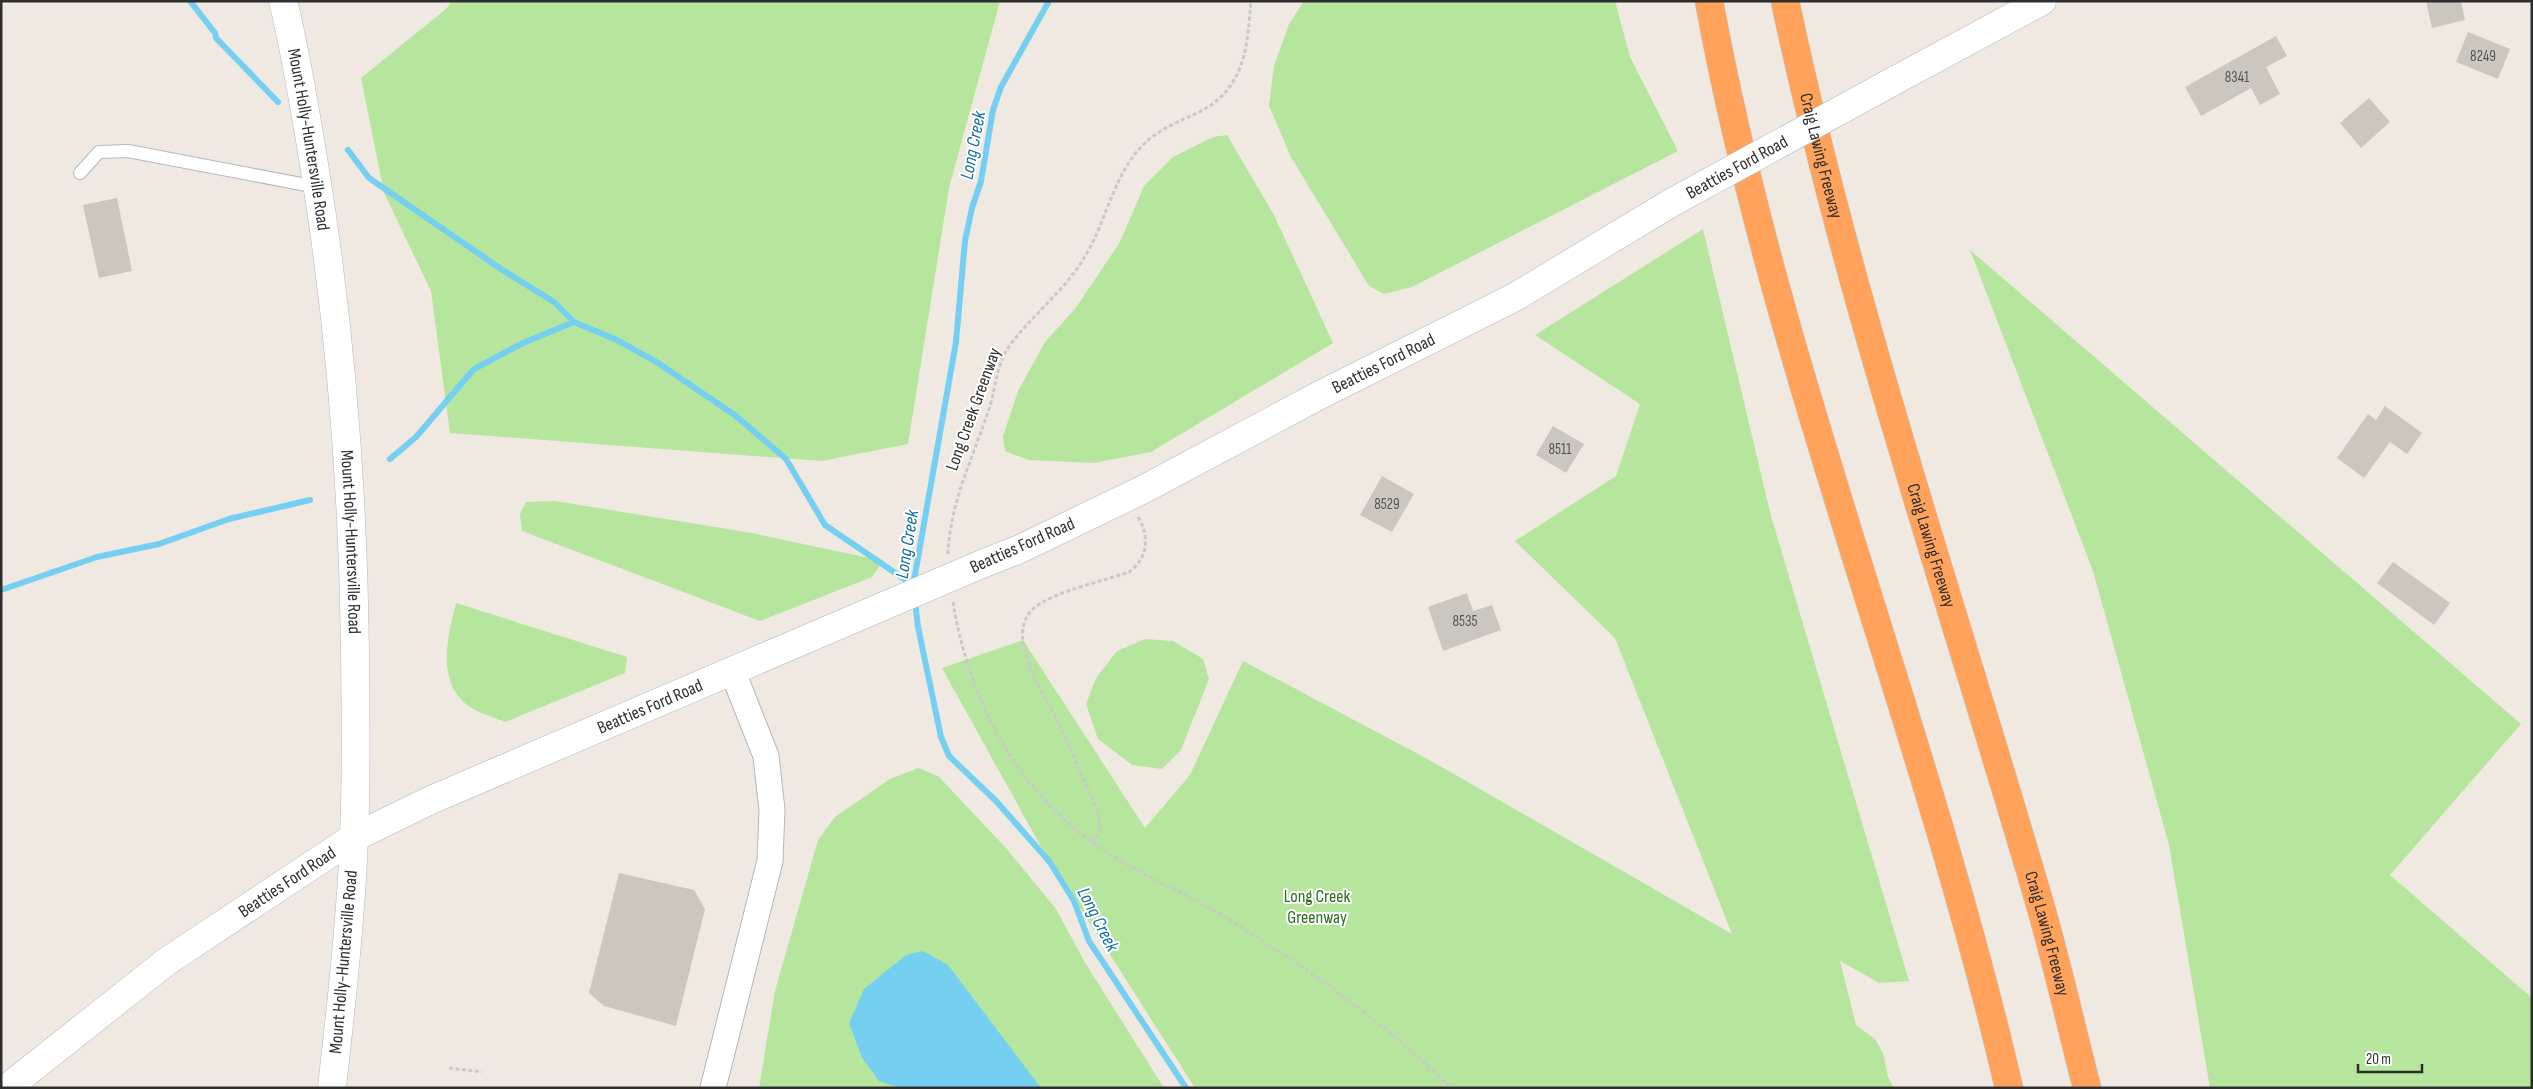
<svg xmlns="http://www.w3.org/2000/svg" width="2533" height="1089" font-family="'Sofia Sans Condensed',sans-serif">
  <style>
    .green { fill: #b6e59e }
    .water { fill: #75cff0 }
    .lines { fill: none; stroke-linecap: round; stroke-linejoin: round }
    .stream { stroke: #75cff0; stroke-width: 6 }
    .building { fill: #cbc7bf }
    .lane-casing { stroke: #b4b7c1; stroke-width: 14 }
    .street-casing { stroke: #b4b7c1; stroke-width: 27 }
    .secondary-casing { stroke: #b4b7c1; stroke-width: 29 }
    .highway-casing { stroke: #c9c9c9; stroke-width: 29 }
    .path { stroke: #c9c9c9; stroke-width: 3; stroke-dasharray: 4 2.5; stroke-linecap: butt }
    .lane { stroke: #fff; stroke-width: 12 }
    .street { stroke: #fff; stroke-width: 25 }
    .secondary { stroke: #fff; stroke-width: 28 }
    .highway { stroke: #ffa35c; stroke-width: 28 }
    .secondary-bridge-casing { stroke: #b4b7c1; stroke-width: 29; stroke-linecap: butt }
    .secondary-bridge { stroke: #fff; stroke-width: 28 }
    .labels { text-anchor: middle; stroke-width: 4; stroke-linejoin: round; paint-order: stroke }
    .number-label { font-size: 15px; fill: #555452 }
    .street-label { font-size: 18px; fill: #2e2e2e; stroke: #fff }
    .park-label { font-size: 18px; fill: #2c6e1b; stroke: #fff }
    .water-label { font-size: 19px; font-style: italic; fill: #0d6fa3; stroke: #fff }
  </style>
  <rect width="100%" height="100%" fill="#efe9e1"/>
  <path class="green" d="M 452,1 L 1000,1 L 949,188 L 908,444 L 822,461 L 450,433 L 431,291 L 384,193 L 361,78 L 446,9 Z
    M 1304,1 L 1615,1 L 1630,57 L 1678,151 L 1412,287 L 1384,294 L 1369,286 L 1291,157 L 1269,106 L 1274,66 L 1289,24 Z
    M 1227,135 L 1274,215 L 1333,343 L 1151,452 L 1093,463 L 1029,460 L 1005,451 L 1003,436 L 1018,391 L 1045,342 L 1075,309 L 1120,242 L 1144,186 L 1173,157 L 1213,137 Z
    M 1703,229 L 1771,516 L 1909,981 L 1879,983 L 1840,961 L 1856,1025 L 1875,1039 L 1883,1053 L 1888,1077 L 1894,1088 L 1195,1088 L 1040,845 L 942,668 L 1023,640 L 1145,828 L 1190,775 L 1243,661 L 1433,762 L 1732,934 L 1615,638 L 1515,541 L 1616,476 L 1640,404 L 1535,335 Z
    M 1970,250 L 2521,724 L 2390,875 L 2532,998 L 2532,1088 L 2210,1088 L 2169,845 L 2093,571 Z
    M 555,501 L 752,533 L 883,561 L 872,577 L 760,621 L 522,531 L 520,514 L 526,502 Z
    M 456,603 L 627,657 L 625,673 L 505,722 C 495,718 483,714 473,709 C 435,686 447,638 456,603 Z
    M 1145,639 L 1173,641 L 1203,659 L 1209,679 L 1181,750 L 1162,769 L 1132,765 L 1098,739 L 1086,704 L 1096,678 L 1117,651 Z
    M 918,768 L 938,776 L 1006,848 L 1056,909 L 1084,961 L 1164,1088 L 759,1088 L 775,991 L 818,840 L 835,817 L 890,779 Z"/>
  <path class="water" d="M 923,951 L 948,965 L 1041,1088 L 900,1088 L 879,1081 L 862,1058 L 849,1023 L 864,989 L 906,955 Z"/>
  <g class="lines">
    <path class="stream" d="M 190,1 L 215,33 L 216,38 L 278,102
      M 348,150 L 369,178 L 501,269 L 554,302 L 574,322 L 617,340 L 658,363 L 736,416 L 786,459 L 825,525 L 913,585
      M 390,459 L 416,437 L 474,369 L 523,343 L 574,322
      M 913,586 L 956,342 L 965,241 L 972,208 L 981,181 L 993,110 L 1001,87 L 1049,1
      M 1,590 L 97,557 L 159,544 L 229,519 L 310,500
      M 915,601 L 918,627 L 941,737 L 949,756 L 996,801 L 1049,861 L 1074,901 L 1089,941 L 1186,1088"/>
  </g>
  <path class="building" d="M 2426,1 L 2461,1 L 2465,20 L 2432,28 Z
    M 2468,32 L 2510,49 L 2498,79 L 2456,62 Z
    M 2276,36 L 2287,56 L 2266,67 L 2280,94 L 2260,105 L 2251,88 L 2201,116 L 2185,87 Z
    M 2369,98 L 2390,122 L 2361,148 L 2340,123 Z
    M 117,198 L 132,271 L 99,278 L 83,205 Z
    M 2385,406 L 2422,433 L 2407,454 L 2390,442 L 2364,478 L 2337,458 L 2368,414 L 2376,420 Z
    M 1553,426 L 1584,444 L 1566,473 L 1536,455 Z
    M 1382,476 L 1414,494 L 1392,532 L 1360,515 Z
    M 2393,562 L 2450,603 L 2434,625 L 2377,583 Z
    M 1467,593 L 1473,611 L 1492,605 L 1501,630 L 1443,651 L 1428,607 Z
    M 619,873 L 694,890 L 705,909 L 676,1026 L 604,1006 L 589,993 Z"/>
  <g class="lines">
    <g class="lane-casing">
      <path id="lane" d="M 80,173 L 99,152 L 128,151 L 317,187"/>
    </g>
    <g class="street-casing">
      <path id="street" d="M 713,1088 L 770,861 L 772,810 L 766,756 L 732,670"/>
    </g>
    <g class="secondary-casing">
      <g id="secondary">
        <path id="s1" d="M 283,1 C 296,53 304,105 313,158 C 340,321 353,484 355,649 C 356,739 357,829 349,918 C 345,975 338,1031 332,1088"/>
        <path d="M 1890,83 L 2042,1"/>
        <path id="s2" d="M 982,564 L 1020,549 L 1146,488 L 1318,396 L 1515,297 L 1671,203"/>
        <path id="s3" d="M 7,1088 L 166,962 L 353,838 L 431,800 L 816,635"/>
      </g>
    </g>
    <g class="highway-casing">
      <g id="highway">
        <path d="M 1709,1 C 1777,372 1924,722 2009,1088"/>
        <path id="s4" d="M 1785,1 C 1850,307 1952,602 2039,901 C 2057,963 2071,1026 2087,1088"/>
      </g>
    </g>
    <path class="path" d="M 948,554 C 950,502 973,458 989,409 C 996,388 996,364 1010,345 C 1034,313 1067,289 1087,253 C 1107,218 1114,175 1142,146 C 1157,130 1178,122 1197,113 C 1245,90 1247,49 1251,1
      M 953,602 C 969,701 1018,794 1103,850 C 1142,876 1186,893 1225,917 C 1306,967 1384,1021 1451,1088
      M 1093,843 C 1095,839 1098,835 1099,830 C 1102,815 1091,796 1085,783 C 1076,763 1068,742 1059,723 C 1045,695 1003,637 1033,609 C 1051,592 1104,581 1129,572 C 1148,558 1150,537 1138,517
      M 449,1068 L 482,1072"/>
    <use href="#lane" class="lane"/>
    <use href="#street" class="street"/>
    <use href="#secondary" class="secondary"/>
    <use href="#highway" class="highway"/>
    <g class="secondary-bridge-casing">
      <g id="secondary-bridge">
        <path id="s5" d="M 1671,203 L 1890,83"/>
        <path d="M 816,635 L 982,564"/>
      </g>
    </g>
    <use href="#secondary-bridge" class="secondary-bridge"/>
  </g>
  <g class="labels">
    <g class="number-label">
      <text x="2483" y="61">8249</text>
      <text x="2237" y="82">8341</text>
      <text x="1560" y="454">8511</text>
      <text x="1387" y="509">8529</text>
      <text x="1465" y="626">8535</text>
    </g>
    <g class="street-label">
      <text dy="6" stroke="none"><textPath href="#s1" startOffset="141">Mount Holly-Huntersville Road</textPath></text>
      <text dy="6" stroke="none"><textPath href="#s4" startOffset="159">Craig Lawing Freeway</textPath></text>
      <text dy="6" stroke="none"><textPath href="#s5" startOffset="75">Beatties Ford Road</textPath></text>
      <text dy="6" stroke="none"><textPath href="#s2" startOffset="449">Beatties Ford Road</textPath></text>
      <text transform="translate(973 409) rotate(-70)" y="6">Long Creek Greenway</text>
      <text dy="6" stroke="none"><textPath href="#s1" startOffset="546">Mount Holly-Huntersville Road</textPath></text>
      <text transform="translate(1022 545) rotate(-24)" y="6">Beatties Ford Road</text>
      <text dy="6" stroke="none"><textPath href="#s4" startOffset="564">Craig Lawing Freeway</textPath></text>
      <text dy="6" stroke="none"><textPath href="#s3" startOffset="752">Beatties Ford Road</textPath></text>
      <text dy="6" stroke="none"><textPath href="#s3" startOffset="348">Beatties Ford Road</textPath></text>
      <text dy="6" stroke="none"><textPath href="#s4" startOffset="969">Craig Lawing Freeway</textPath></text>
      <text transform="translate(343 962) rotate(-85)" y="6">Mount Holly-Huntersville Road</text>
    </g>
    <g class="park-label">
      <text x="1317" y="902">Long Creek<tspan x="1317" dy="21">Greenway</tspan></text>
    </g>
    <g class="water-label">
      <text transform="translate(972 145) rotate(-79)" y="7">Long Creek</text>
      <text transform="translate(906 544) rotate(-81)" y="7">Long Creek</text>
      <text transform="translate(1099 919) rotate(63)" y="7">Long Creek</text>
    </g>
  </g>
  <rect width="2533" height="1089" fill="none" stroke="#2e2e2e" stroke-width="5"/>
  <path d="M2358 1064v8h64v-8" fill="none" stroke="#2e2e2e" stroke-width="2.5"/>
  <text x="2366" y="1064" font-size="15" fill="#2e2e2e" stroke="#ffffff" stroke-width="4" paint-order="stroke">20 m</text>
</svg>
